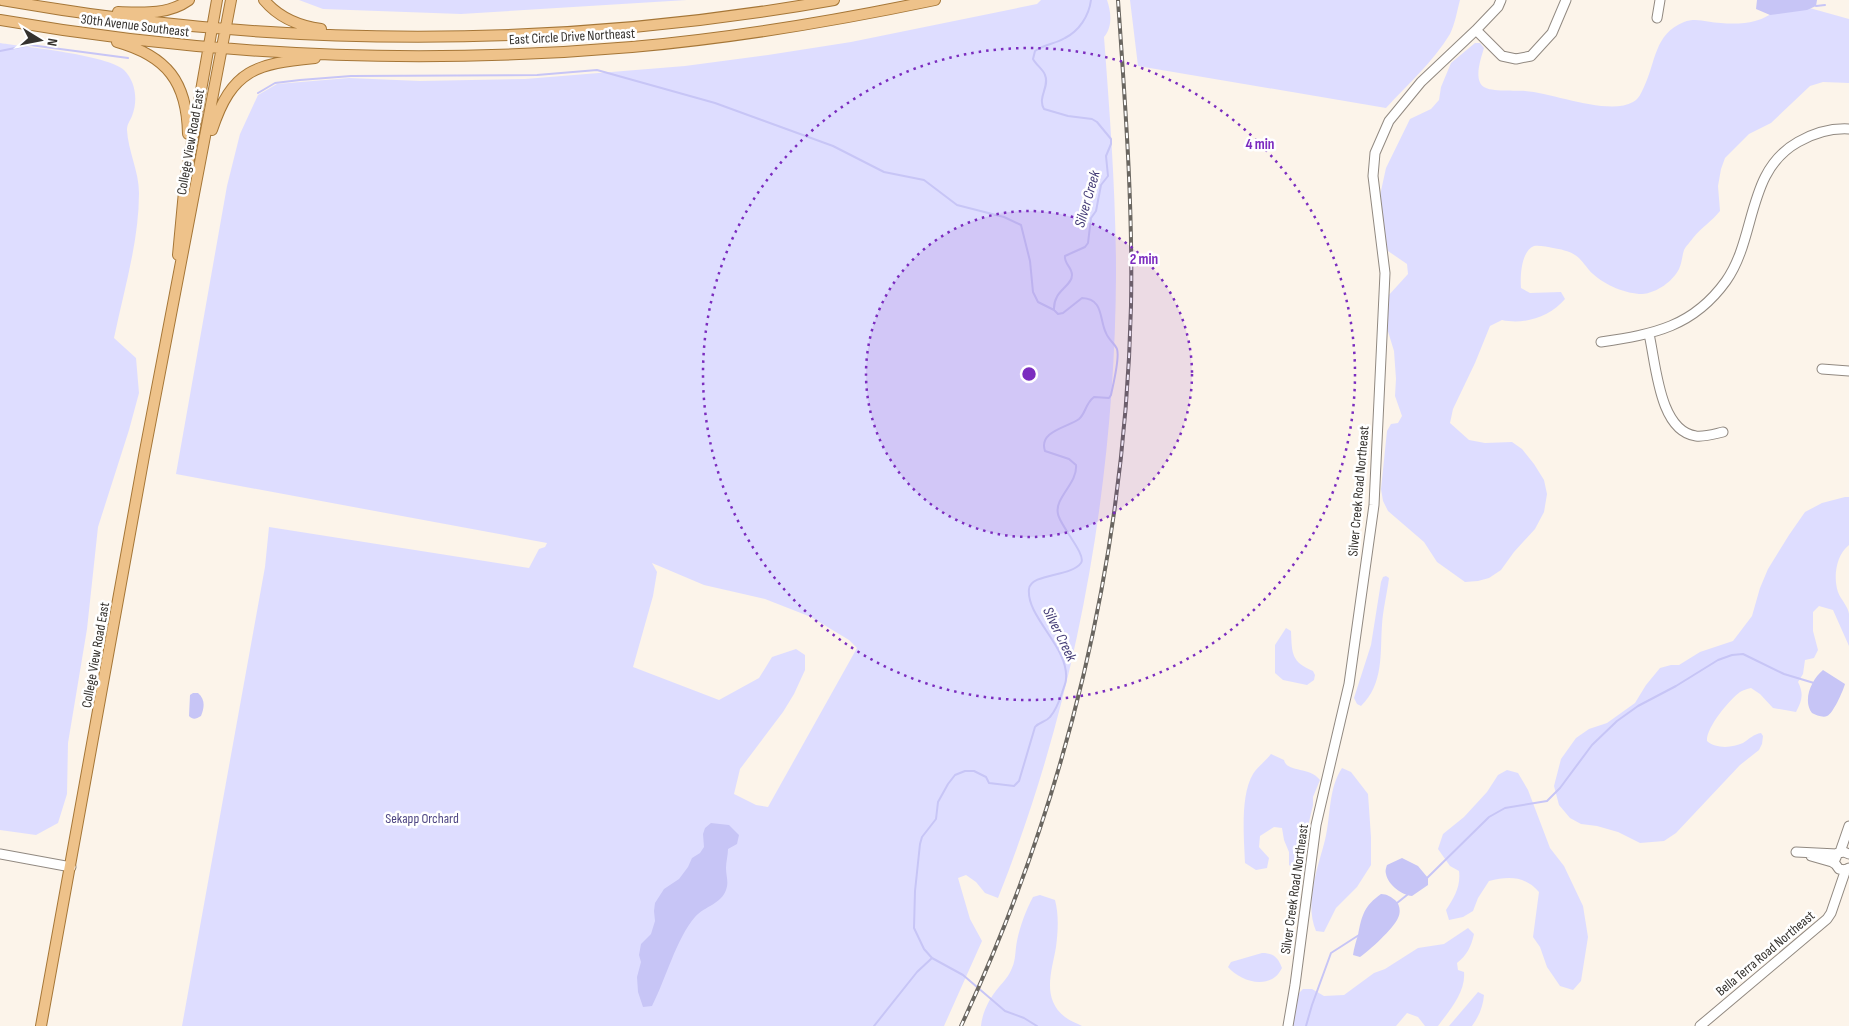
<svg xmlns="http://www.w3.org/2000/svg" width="1849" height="1026" font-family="'Sofia Sans Condensed',sans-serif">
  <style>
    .green { fill: #deddff; fill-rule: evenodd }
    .water { fill: #c7c5f6 }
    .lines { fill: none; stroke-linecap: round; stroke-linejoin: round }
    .stream { stroke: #c7c5f6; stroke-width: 2 }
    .minor-casing { stroke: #918981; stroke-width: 11 }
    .major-casing { stroke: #a57637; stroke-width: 12 }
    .minor { stroke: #fff; stroke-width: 9 }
    .major { stroke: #eec28a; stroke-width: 10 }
    .rail-casing { stroke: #6a6660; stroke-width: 4 }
    .rail { stroke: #fff; stroke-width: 2; stroke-dasharray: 5.5; stroke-linecap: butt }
    .ring { fill: none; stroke: #7b2cbf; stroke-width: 2.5; stroke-dasharray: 2.5 5 }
    .labels { text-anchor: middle; stroke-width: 5; stroke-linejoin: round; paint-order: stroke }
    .street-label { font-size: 14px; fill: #35322e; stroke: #fff }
    .park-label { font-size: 14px; fill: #4e4683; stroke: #fff }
    .water-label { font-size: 15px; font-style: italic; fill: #423a75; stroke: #fff }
    .centre { fill: #7b2cbf; stroke: #fff; stroke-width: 2.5 }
    .ring-label { font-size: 15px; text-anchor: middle; font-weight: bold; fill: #7b2cbf; stroke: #fff; stroke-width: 5; stroke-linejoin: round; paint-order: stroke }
  </style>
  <rect width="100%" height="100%" fill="#fcf4ea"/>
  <path class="green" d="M 299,0 L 687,0 L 461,14 L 323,9 Z
    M 1041,0 L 1107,0 C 1111,11 1113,27 1104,37 C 1110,116 1116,195 1116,274 C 1115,486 1076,702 998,898 L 985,893 L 976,882 L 966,875 L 958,878 L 970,919 L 982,941 L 944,1026 L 182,1026 L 265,567 L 269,527 L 529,568 L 539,549 L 545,547 L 547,543 L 176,474 L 227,186 L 240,134 L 258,95 L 277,84 L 349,78 L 420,81 L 525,79 L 685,66 L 768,55 L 851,42 L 1037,4 ZM 652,563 L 704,585 L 765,599 L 811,617 L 849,640 L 857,648 L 768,807 L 756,805 L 734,794 L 740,769 L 783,712 L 794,694 L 805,670 L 805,655 L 796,649 L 772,657 L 759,678 L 719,700 L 633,667 L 653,596 L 657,572 Z
    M 1130,0 L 1460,0 C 1457,11 1455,24 1450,34 C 1433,62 1408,84 1386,108 L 1138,66 Z
    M 1806,7 L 1849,19 L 1849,83 L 1823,82 L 1810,86 L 1771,123 L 1749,134 L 1725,158 L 1721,169 L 1718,186 L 1720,211 C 1712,221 1702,227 1693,238 C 1691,241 1686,246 1684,250 C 1682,256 1682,263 1679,269 C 1673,281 1657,293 1642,294 C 1626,294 1605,285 1593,274 C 1587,269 1582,259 1575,255 C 1569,251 1560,249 1553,248 C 1548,247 1539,245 1534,246 C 1521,251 1520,277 1521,288 L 1530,293 L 1561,292 L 1565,299 C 1550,317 1524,325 1502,320 L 1490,326 L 1475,363 L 1453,409 L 1450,423 L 1469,440 L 1485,443 L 1512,442 L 1522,449 L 1534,464 L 1544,480 L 1547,494 L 1544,512 L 1535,529 L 1514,552 L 1501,570 L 1489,578 L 1478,581 L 1465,582 L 1437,562 L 1424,542 L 1388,511 L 1383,501 L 1381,489 L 1387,431 L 1391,424 L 1398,423 L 1402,416 L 1395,396 L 1396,379 L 1394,351 L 1386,325 L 1388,296 L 1408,274 L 1407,264 L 1388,251 L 1384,237 L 1379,200 L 1386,168 L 1410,119 L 1431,109 L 1439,100 L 1441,87 L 1451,63 L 1475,43 L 1480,43 L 1484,48 C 1481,58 1473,80 1484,87 C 1491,92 1516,90 1525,91 C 1553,93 1609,116 1633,102 C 1639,99 1641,93 1644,87 C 1656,62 1654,34 1684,22 C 1697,17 1708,23 1721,23 C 1731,24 1745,24 1755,21 C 1764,19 1771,13 1779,11 C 1788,9 1797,8 1806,7 Z
    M 0,43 C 26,47 108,55 124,70 C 136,82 138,101 132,116 C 130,121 127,124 127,130 C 128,151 139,171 139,193 C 139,241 124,290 114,338 L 136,358 L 139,393 L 129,430 L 98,527 L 87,629 L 68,743 L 67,794 L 58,823 L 36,835 L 0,830 Z
    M 1845,497 L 1849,497 L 1849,545 C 1836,555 1833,577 1838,592 C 1841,600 1848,606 1849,614 C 1849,623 1849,636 1849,646 L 1833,610 L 1819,606 L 1813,612 L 1813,631 L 1818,650 L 1814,658 L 1805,660 L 1803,674 L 1798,682 C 1804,694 1802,701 1796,712 L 1773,708 L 1760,694 L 1751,688 C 1747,689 1743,690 1740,692 C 1729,700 1706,728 1707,741 C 1716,749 1732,748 1743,743 C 1749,739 1754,734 1761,733 L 1763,736 L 1762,744 L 1759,750 L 1740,765 L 1676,833 L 1664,841 L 1640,843 L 1618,832 L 1597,826 L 1581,824 L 1570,818 L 1559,805 L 1554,786 L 1561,759 L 1576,738 L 1589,729 L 1607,723 L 1635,703 L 1646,685 L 1660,668 L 1671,665 L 1679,665 L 1700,652 L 1733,641 L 1752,616 L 1760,588 L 1768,569 L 1789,535 L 1805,512 L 1822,503 Z
    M 1386,576 L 1389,578 C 1387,594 1383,609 1382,625 C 1380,653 1384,684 1361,706 L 1357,704 L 1354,698 L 1371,645 L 1381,582 L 1383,577 Z
    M 1286,628 L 1291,631 C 1292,653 1291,662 1313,671 L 1315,675 L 1314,680 L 1307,685 L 1283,680 L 1275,673 L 1275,645 Z
    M 1271,754 L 1284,760 C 1287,773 1309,766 1320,780 L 1313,797 L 1313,805 L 1306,835 L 1303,862 L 1292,867 L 1289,865 L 1289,852 L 1284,840 L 1282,828 L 1274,827 L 1260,836 L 1259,847 L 1269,858 L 1267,868 L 1256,870 L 1245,863 C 1244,838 1240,796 1253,774 C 1257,767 1266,761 1271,754 Z
    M 1342,768 L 1351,772 L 1368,794 L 1371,837 L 1371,865 L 1357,887 L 1336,908 L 1324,932 L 1316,931 C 1304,902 1318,868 1325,840 C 1331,816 1328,789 1342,768 Z
    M 1507,770 L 1518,773 L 1528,790 L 1550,848 L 1564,866 L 1583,906 L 1588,937 L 1581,981 L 1573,990 L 1560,986 L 1547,967 L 1540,947 L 1533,937 L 1539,892 C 1525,876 1509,876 1489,881 L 1478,898 L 1473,911 L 1463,917 L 1449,920 L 1446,910 C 1454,898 1461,886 1459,871 L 1450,866 L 1438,849 L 1443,834 L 1464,817 L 1487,792 L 1498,775 Z
    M 1040,895 L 1055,900 C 1059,915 1058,931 1056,947 C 1052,971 1041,998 1065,1017 C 1070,1021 1077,1023 1082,1026 L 981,1026 C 982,1013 990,997 999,987 C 1004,981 1009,976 1012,968 C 1016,959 1015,950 1017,941 C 1020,926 1026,910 1033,897 Z
    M 1468,928 L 1474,934 C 1471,947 1467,955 1457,963 L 1458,970 L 1464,972 C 1466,992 1449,1011 1438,1026 L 1425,1026 L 1418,1017 L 1407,1013 L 1396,1026 L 1290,1026 L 1298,994 L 1303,989 L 1312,989 L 1324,996 L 1344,995 L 1374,973 L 1385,969 L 1418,948 L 1444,944 Z
    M 1262,953 C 1273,953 1278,957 1282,968 C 1280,971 1278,975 1275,977 C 1261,988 1238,979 1228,967 L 1231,962 Z
    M 1478,992 L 1484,995 C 1483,1007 1479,1016 1472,1026 L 1449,1026 Z"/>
  <path class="water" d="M 1757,0 L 1817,0 L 1816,6 L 1807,10 L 1770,15 L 1756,9 Z
    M 1823,670 L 1845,684 C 1843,691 1833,714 1827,716 C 1823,718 1816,715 1812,713 C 1802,700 1812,679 1823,670 Z
    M 193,693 L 198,693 C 206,700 204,708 201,716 C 196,719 193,720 189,716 L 190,695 Z
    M 711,823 L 729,825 L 739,835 L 737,844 L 728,849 C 728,855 726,862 726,868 C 726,876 729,882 726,890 C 721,904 705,906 695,917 C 676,939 666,979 652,1006 L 643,1007 L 638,992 L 637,977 L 641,962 L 639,955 L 641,944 L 651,934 L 655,921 L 654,911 L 655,903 L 664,889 L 679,879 L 688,867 L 692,858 L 700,853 L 704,847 L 703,834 L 705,828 Z
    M 1402,858 L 1418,866 L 1428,878 L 1428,885 L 1412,896 C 1402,895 1388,885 1386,874 C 1385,871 1386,868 1387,865 Z
    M 1381,894 C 1387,894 1391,897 1395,900 C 1400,904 1401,912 1398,918 C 1394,928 1369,951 1360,957 L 1353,955 C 1354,948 1356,941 1358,935 C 1362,915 1364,906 1381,894 Z"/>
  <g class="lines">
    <path class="stream" d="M 1816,6 L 1825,5
      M 0,51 L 30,45 L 128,58
      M 258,93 L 275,83 L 300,80 L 351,76 L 537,75 L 597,70 L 715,103 L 833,146 L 884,172 L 924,180 L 957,205 L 1004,217 L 1021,225 L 1030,261 L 1033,292 L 1038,302 L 1054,310
      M 1426,879 L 1489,817 L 1505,808 L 1547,801 L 1560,788 L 1592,745 L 1617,721 L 1638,706 L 1676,686 L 1718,660 L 1732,655 L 1743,654 L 1784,674 L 1814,683
      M 1397,903 L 1407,895
      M 874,1026 L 917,972 L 932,958
      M 1037,1026 L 1024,1018 L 1005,1011 L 963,975 L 932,958 L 924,949 L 914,928 L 915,891 L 920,844 L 922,837 L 936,819 L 938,802 L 948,784 L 955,775 L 965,771 L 974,771 L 986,777 L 989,783 L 1014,786 L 1019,781 L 1035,727 C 1039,722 1046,722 1050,717 C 1056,710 1059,702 1062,693 C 1063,689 1066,683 1066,679 C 1069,647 1026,617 1029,589 C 1031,573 1071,577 1081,563 C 1087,555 1060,526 1058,514 C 1054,498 1078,483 1076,465 L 1069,459 L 1045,451 C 1038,431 1069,427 1079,419 C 1086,413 1085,404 1094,397 L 1109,398 L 1111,395 C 1113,385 1120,358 1117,349 C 1115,344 1108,339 1106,333 C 1099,319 1104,299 1082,298 L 1063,313 L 1058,314 L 1054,310 C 1053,290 1072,287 1072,275 C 1072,267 1064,264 1065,256 L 1085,247 L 1088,243 L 1091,218 L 1096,211 L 1101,185 L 1108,176 L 1106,156 L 1111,144 L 1111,139 L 1097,122 L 1092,119 L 1068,116 L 1044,109 C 1037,97 1050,87 1045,75 C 1043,69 1036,65 1033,59 L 1035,51 C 1045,44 1055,44 1065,38 C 1079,31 1089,16 1091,0
      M 1306,1026 L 1312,1005 L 1331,953 L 1359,935"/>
    <g class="minor-casing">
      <path id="minor" d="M 1657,18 L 1660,0
        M 1476,30 L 1502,56 L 1516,59 L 1531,56 L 1552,33 L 1566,0
        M 1649,334 C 1656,364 1659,431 1696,436 C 1705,437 1714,434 1723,432
        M 1601,342 C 1654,334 1693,327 1726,281 C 1757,237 1746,171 1798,142 C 1814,133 1831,128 1849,129
        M 1822,369 L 1849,371
        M 1796,852 L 1837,854
        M 1840,852 L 1849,826
        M 0,854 L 71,867
        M 1849,854 L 1844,852 L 1838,853 L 1834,862 L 1839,869 L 1845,870 L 1849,868
        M 1811,856 L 1832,862 L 1835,864
        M 1288,1026 L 1295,985 L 1316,825 L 1349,684 L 1374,505 L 1385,273 L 1373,176 L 1375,153 L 1389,121 L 1421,82 L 1476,30 L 1498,7 L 1501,0
        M 1700,1026 L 1827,919 L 1831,913 L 1845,872 L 1848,869"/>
    </g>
    <g class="major-casing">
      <path id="major" d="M 2,0 C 276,49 560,49 834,0
        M 264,0 C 279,18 299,26 321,29
        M 118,12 C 143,13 168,15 189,0
        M 0,20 C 207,56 422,65 632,47 C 734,38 835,21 935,0
        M 117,42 C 167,56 187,82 188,134
        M 212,130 C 232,69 256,64 315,58
        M 178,255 L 185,181 L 217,0
        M 41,1026 L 144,456 L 231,0"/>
    </g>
    <use href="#minor" class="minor"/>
    <use href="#major" class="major"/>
    <g class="rail-casing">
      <path id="rail" d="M 961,1026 C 1067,800 1125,556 1131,306 C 1133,204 1125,102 1118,0"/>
    </g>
    <use href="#rail" class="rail"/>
  </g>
  <circle cx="1029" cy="374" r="163" fill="#7b2cbf" fill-opacity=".12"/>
  <g class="ring">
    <circle cx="1029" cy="374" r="163"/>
    <circle cx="1029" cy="374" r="326"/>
  </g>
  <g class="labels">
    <g class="street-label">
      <text transform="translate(135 25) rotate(7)" y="5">30th Avenue Southeast</text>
      <text transform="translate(572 36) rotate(-3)" y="5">East Circle Drive Northeast</text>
      <text transform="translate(190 142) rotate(-80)" y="5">College View Road East</text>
      <text transform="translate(1358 491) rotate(-85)" y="5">Silver Creek Road Northeast</text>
      <text transform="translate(95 655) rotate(-80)" y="5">College View Road East</text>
      <text transform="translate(1294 889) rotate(-82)" y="5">Silver Creek Road Northeast</text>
      <text transform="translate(1765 953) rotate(-40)" y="5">Bella Terra Road Northeast</text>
    </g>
    <g class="park-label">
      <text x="422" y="823">Sekapp Orchard</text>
    </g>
    <g class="water-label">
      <text transform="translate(1087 199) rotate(-74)" y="5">Silver Creek</text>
      <text transform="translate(1060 634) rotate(64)" y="5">Silver Creek</text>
    </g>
  </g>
  <circle cx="1029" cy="374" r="8" class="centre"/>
  <g class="ring-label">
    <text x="1260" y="149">4 min</text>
    <text x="1144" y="264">2 min</text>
  </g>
  <g transform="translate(40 40) rotate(100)" stroke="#ffffff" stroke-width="4" paint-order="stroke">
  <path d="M0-4L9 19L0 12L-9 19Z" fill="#35322e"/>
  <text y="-8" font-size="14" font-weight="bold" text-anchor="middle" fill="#35322e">N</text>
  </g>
</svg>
